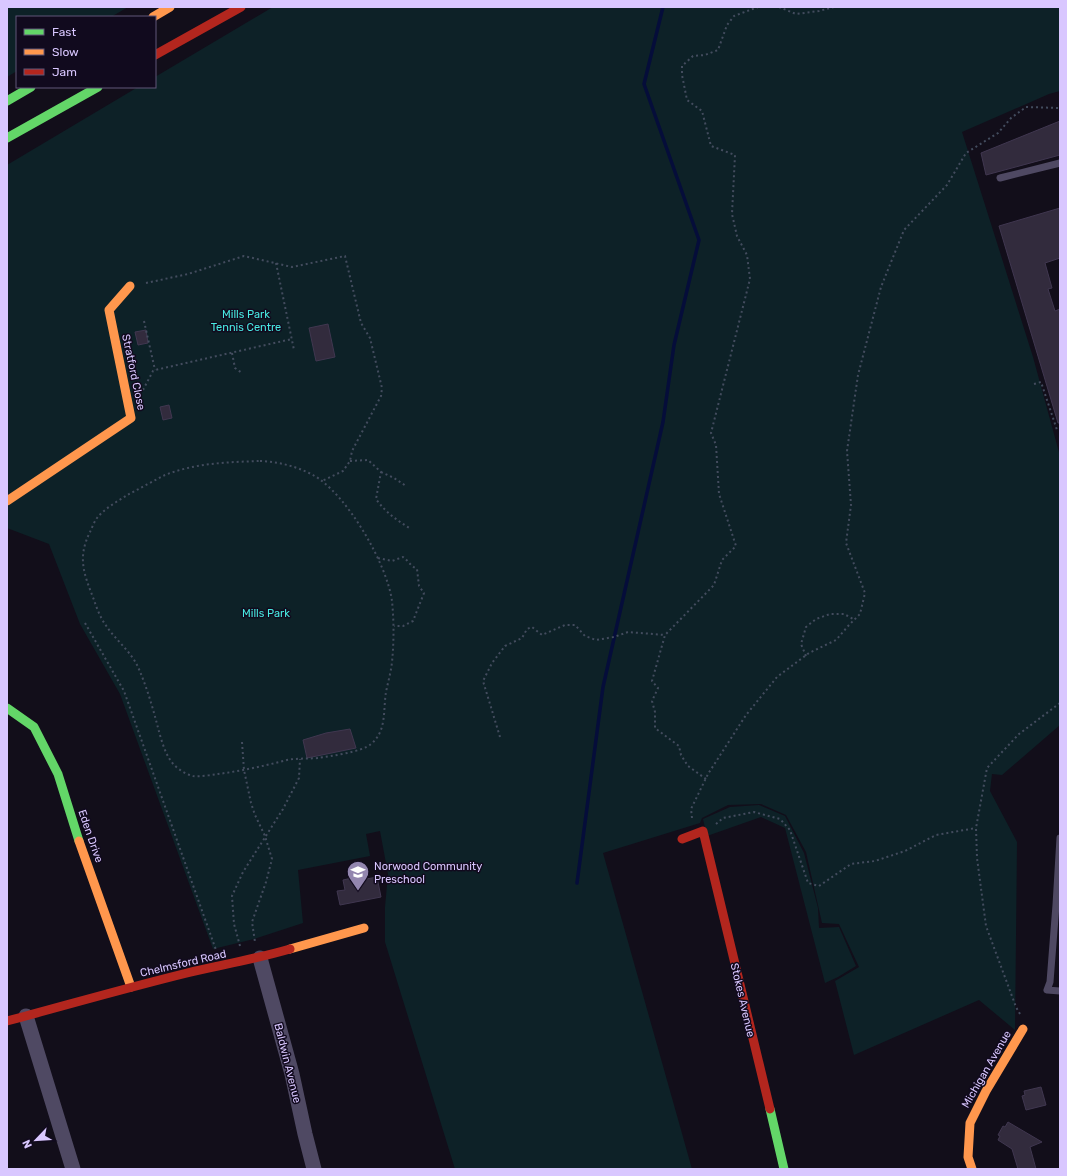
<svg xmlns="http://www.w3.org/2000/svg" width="1067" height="1176" font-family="Rubik,sans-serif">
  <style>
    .green { fill: #0d2127 }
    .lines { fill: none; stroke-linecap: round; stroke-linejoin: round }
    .stream { stroke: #050d3a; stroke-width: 3.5 }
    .building { fill: #322b3d; stroke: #403750 }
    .path { stroke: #434c5e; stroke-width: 2; stroke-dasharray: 2 3; stroke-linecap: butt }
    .lane { stroke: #4f4963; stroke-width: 7 }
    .street { stroke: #4f4963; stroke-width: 15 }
    .fast { stroke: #63d668; stroke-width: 9 }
    .slow { stroke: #ff974d; stroke-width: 9 }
    .jam { stroke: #b3261e; stroke-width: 9 }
    .labels { text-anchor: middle; stroke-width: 3; stroke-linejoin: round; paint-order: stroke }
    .park-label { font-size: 11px; fill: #48eae2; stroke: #110a1e }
    .street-label { font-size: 11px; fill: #d9c7ff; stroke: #110a1e }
    .poi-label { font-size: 11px; fill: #d9c7ff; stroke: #110a1e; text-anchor: start }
  </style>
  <rect width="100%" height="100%" fill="#120e1a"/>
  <path class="green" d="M 7,7 L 128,7 L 111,17 L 17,17 L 17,71 L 7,77 Z
    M 273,7 L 1060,7 L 1060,91 L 1049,94 L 962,132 L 1033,357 L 1060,456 L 1060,725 L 1002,775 L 992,774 L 990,791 L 1017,842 L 1015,1030 L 979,1000 L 854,1055 L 835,981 L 859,967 L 839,924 L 822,923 L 806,852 L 786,815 L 761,804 L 728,805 L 702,818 L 700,823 L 603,853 L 692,1169 L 455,1169 L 385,942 L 385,907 L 388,874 L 380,831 L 366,834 L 370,856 L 298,870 L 303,923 L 254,939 L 213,949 L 120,694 L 80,624 L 49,544 L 7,528 L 7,165 L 138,87 L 155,87 L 155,77 Z
    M 759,805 L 785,816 L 804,853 L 818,908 L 819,928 L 839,927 L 856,966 L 838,977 L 825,983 L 785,828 L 761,817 L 707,836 L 703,819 L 730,807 Z"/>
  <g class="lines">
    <path class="stream" d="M 577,883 L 603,687 L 663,422 L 674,345 L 699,240 L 644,84 L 663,7"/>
  </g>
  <path class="building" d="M 1060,121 L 1060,155 L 986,175 L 981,153 Z
    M 1060,208 L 1060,258 L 1045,263 L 1052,288 L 1048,289 L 1055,311 L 1060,309 L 1060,423 L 1058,423 L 999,226 Z
    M 328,324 L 335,357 L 316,361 L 309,328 Z
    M 146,330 L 148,343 L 138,345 L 135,332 Z
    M 169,405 L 172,418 L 163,420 L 160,407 Z
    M 350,729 L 356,748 L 307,758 L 303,740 L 326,733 Z
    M 361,876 L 361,880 L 377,877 L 381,897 L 340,905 L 337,891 L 345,890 L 343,880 Z
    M 1041,1087 L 1046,1105 L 1026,1110 L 1022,1096 L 1025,1095 L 1024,1091 Z
    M 1008,1122 L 1042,1142 L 1030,1147 L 1036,1169 L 1018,1169 L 1012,1149 L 998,1140 L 1000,1136 L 998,1135 L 1003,1126 L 1005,1127 Z"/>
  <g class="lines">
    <path class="path" d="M 779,7 L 796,14 L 819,11 L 834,7
      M 276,263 L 294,350
      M 146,283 L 188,274 L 244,256 L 292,267 L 345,256 L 361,323 L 370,338 L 382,388 L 381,396 L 352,451 L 350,461 L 343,471 L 322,481
      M 144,321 L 155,370
      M 232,353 L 235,368 L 242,373
      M 1034,384 L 1041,382 L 1057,430
      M 143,390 L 153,371 L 155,370 L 292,339
      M 260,461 C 279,462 296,466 313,475 C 347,494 387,564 392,601 C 394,621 394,642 392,662 C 391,672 388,682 386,692 C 383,710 387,731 371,744 C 362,752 331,756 318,758 C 307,759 297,758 287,760 C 264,766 241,771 218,774 C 210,775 200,777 193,776 C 184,774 173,766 169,758 C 163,748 160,735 157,724 C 152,705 146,685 138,667 C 131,652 116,640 107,627 C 101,619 97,609 94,600 C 84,574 77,558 90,532 C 92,528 94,522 97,518 C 105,508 118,501 129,494 C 141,488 153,481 165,475 C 195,463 229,462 260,461 Z
      M 350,461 L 368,460 L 381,472 L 376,499 C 386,513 398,521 411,529
      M 381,472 L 394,478 L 406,486
      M 378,558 L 392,561 L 403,557 C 408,560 410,566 417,569 L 419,586 L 424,593 L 413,621 L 403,626 L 394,626
      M 85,623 L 124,691 L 216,950
      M 806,656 L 801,644 L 806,627 L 816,619 L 830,614 L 844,614 L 855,620
      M 500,737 L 483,681 L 492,663 L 505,646 L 522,638 L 527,629 L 532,627 L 542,635 L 565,625 L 575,625 L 585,636 L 596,640 L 614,637 L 628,632 L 665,635
      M 242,742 L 244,770 L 251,803 L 255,815 L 265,836 L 272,859 L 266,882 L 252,922 L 255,942
      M 706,779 L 688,766 L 681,755 L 679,746 L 655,728 L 655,712 L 652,701 L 658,688 L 652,681 L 665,635 L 714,585 L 722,560 L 736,546 L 719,494 L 716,445 L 711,433 L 750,279 L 747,255 L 737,236 L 732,214 L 735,155 L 711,146 L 702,111 L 687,100 L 682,75 L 682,66 L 693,56 L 705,55 L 718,50 L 727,25 L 734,16 L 758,7
      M 692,818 L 691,809 L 708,774 L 746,715 L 777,677 L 809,653 L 836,640 L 849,625 L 860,614 L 865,593 L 846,543 L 851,505 L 847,451 L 858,375 L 881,287 L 904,230 L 947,185 L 966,153 L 998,133 L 1011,118 L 1026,107 L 1060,108
      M 716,824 L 723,818 L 754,812 L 780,819 L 790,830 L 808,883 L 819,886 L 851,864 L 875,861 L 905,851 L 936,835 L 976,828
      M 240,946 L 234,924 L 232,896 L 243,872 L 283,809 L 299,778 L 300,759
      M 1020,1014 L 1016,1007 L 986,926 L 977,858 L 976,828 L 987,768 L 1019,734 L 1060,703"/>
    <path class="lane" d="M 1000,178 L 1060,163
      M 1060,838 L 1056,905 L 1050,982 L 1047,990 L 1060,991"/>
    <path class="street" d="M 260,958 L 292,1074 L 305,1134 L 314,1169
      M 26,1016 L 73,1169"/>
    <path class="fast" d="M 7,101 L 31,87
      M 7,138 L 98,87
      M 7,708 L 34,727 L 58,774 L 79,841
      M 770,1109 L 784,1169"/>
    <path class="slow" d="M 153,17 L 170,7
      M 7,501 L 131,418 L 109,310 L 130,286
      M 79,841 L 131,987
      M 290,949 L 364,928
      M 972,1169 L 968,1157 L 970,1123 L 986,1091 L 1023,1029"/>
    <path class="jam" d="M 155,55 L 241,7
      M 682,839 L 703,831 L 770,1109
      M 7,1021 C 67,1005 126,988 187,973 C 221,965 256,959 290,949"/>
  </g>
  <defs>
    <g id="school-pin" transform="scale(1.15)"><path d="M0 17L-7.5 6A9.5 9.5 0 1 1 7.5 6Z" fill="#9386af" stroke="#110a1e"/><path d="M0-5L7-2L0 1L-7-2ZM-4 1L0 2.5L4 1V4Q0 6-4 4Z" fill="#fff"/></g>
  </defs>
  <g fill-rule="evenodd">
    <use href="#school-pin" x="358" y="872"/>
  </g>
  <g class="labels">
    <g class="park-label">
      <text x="246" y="318">Mills Park<tspan x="246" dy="13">Tennis Centre</tspan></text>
      <text x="266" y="617">Mills Park</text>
    </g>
    <g class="street-label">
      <text transform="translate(134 372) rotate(78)" y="4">Stratford Close</text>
      <text transform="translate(91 836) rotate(71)" y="4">Eden Drive</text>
      <text transform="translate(183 963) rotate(-13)" y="4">Chelmsford Road</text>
      <text transform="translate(743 1000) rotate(77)" y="4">Stokes Avenue</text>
      <text transform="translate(288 1063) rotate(76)" y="4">Baldwin Avenue</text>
      <text transform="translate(986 1069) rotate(-60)" y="4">Michigan Avenue</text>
    </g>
    <g class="poi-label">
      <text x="374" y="870">Norwood Community<tspan x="374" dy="13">Preschool</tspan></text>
    </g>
  </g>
  <rect width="1067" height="1176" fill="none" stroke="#d9c7ff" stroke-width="16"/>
  <rect x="16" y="16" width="140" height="72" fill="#110a1e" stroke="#615678"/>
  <rect x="24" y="29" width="20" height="6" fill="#63d668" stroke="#615678"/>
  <text x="52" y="36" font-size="12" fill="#d9c7ff">Fast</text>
  <rect x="24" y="49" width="20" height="6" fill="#ff974d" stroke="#615678"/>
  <text x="52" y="56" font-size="12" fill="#d9c7ff">Slow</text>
  <rect x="24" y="69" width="20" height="6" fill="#b3261e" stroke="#615678"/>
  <text x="52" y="76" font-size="12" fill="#d9c7ff">Jam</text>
  <g transform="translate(36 1140) rotate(245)" stroke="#110a1e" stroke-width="3" paint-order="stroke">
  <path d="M0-3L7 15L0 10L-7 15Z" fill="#d9c7ff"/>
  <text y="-6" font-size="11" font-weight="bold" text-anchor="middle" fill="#d9c7ff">N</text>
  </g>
</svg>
